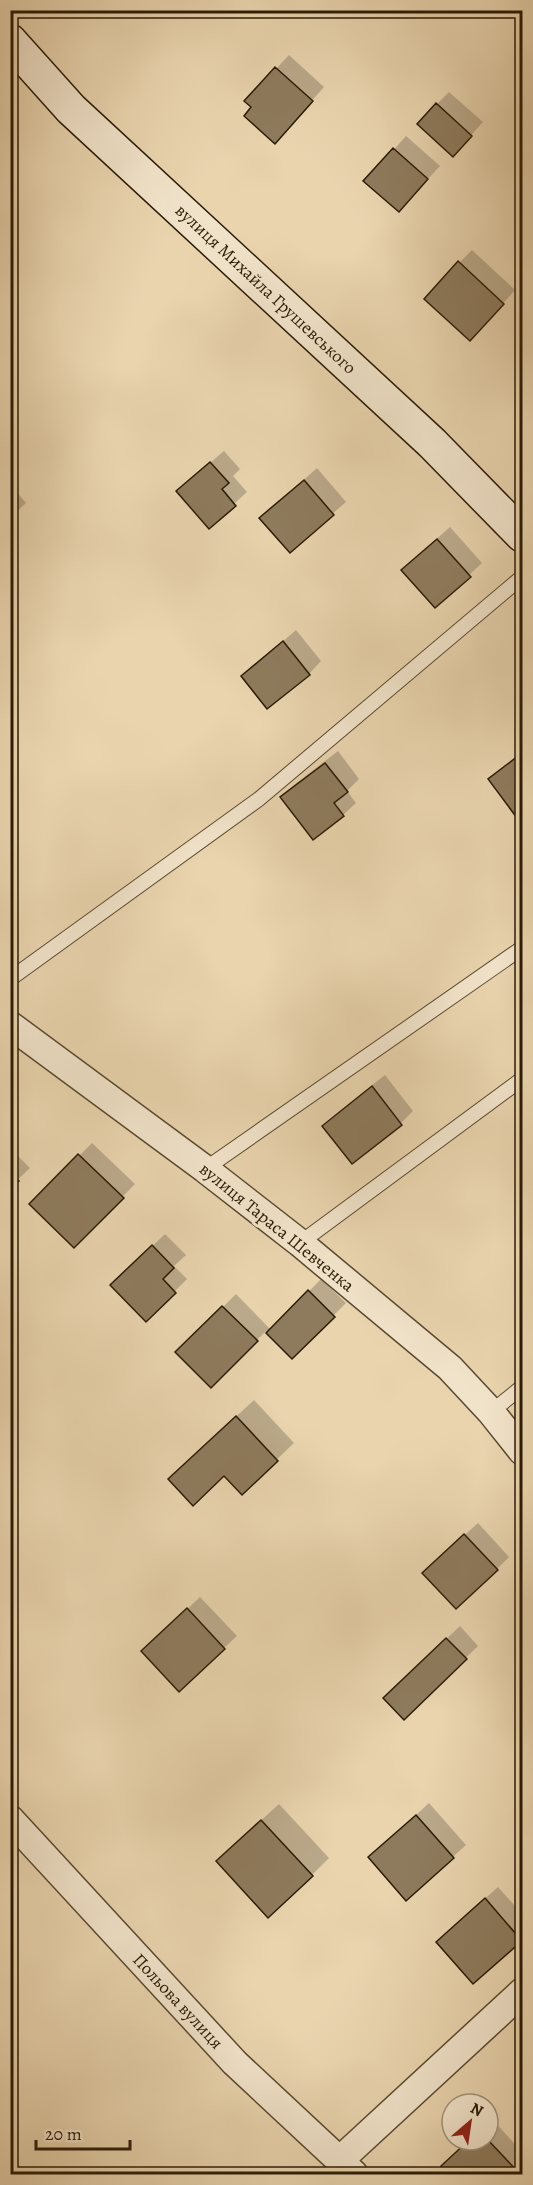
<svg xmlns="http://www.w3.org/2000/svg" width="533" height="2185" font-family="Alegreya,serif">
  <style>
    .shadow { fill: #0003 }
    .building { fill: #8e7b5d; stroke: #2b1b05; stroke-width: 1.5 }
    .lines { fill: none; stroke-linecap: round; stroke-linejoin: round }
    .lane-casing { stroke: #5a492f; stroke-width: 16 }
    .street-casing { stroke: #5a492f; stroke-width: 30 }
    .secondary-casing { stroke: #2b1b05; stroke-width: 36 }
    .lane { stroke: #f1e3ca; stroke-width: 14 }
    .street { stroke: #f1e3ca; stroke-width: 27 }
    .secondary { stroke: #f1e3ca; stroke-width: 33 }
    .labels { text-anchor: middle; stroke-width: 6; stroke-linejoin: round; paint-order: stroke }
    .street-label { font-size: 18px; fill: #2b1b05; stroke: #f1e3ca }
  </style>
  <rect width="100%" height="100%" fill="#e9d4ae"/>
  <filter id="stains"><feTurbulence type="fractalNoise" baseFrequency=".00333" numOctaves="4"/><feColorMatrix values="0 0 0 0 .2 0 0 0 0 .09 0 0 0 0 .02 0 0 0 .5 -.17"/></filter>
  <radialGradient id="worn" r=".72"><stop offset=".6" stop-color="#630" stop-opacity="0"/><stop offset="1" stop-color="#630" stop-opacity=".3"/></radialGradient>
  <path class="shadow" d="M 289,55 L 324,87 L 287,129 L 246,101 Z
    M 449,92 L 483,122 L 465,142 L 437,104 Z
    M 406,136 L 440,166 L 399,210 L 366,181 Z
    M 472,250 L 515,290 L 482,327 L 460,262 Z
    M 224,451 L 240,469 L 233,476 L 247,492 L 209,527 L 191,479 Z
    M 317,468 L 346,502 L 290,551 L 261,518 Z
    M 10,484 L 26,503 L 10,518 Z
    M 450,527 L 482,563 L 436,606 L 415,558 Z
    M 296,630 L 321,661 L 309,674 L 243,676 Z
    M 338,751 L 359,779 L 347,791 L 356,803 L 343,815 L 282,797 L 294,785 Z
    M 522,751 L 522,818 L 520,820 L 490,779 Z
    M 385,1075 L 413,1111 L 400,1124 L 324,1126 L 336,1114 Z
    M 92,1143 L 135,1184 L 74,1246 L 31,1204 Z
    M 10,1148 L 30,1168 L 10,1187 Z
    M 165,1234 L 186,1255 L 174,1266 L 187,1279 L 146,1320 L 112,1285 Z
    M 321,1279 L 346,1303 L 292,1357 L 266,1331 L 211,1386 L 178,1352 L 236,1294 L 271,1330 Z
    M 254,1400 L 294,1443 L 242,1493 L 224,1474 L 187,1462 Z
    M 478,1523 L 509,1557 L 497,1569 L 436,1561 Z
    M 200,1597 L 237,1636 L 179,1690 L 156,1639 Z
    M 460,1626 L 478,1646 L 404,1718 L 397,1686 Z
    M 429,1803 L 466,1845 L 406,1899 L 370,1857 Z
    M 279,1804 L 329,1858 L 312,1875 L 235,1844 Z
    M 498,1887 L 522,1914 L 522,1939 L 473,1982 L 450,1930 Z
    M 493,2120 L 522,2152 L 522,2174 L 451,2174 L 443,2166 L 471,2140 L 488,2140 L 488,2124 Z"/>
  <path class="building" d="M 275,67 L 313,101 L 275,144 L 244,116 L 251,107 L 244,101 Z
    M 436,103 L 472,136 L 453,157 L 417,124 Z
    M 393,148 L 428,179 L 399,212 L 363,181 Z
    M 458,261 L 504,304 L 470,341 L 424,299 Z
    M 210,462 L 229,483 L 222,489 L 236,506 L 209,529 L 176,491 Z
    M 304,480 L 334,515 L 290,553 L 259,518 Z
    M 437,539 L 471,577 L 435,608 L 401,570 Z
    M 283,641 L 310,675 L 267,709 L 241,676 Z
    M 522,753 L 522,820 L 520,822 L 488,779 Z
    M 325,763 L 348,792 L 334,803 L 344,816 L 313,840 L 280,797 Z
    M 372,1086 L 402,1125 L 352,1164 L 322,1126 Z
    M 78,1154 L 124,1198 L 74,1248 L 29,1204 Z
    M 10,1173 L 19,1181 L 10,1189 Z
    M 152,1245 L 174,1268 L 163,1279 L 176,1293 L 146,1322 L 110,1285 Z
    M 308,1290 L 335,1317 L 292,1359 L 266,1333 Z
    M 222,1306 L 258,1341 L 211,1388 L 175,1352 Z
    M 236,1416 L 278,1461 L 242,1495 L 224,1476 L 193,1506 L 168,1479 Z
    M 464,1534 L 498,1570 L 456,1609 L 422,1573 Z
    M 187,1608 L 225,1649 L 179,1692 L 141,1651 Z
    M 446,1638 L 467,1659 L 404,1720 L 383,1698 Z
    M 416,1815 L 454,1858 L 406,1901 L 368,1857 Z
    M 261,1820 L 313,1876 L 268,1918 L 216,1861 Z
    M 485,1898 L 522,1941 L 473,1984 L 436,1942 Z
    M 469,2140 L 488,2140 L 520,2174 L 448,2174 L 441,2166 Z"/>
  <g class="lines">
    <g class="lane-casing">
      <path id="lane" d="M 10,979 L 259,799 L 522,577
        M 205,1169 L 522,948
        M 300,1243 L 522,1079
        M 491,1412 L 522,1387"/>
    </g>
    <g class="street-casing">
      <path id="street" d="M 10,1025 L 205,1169 L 300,1243 L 450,1368 L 491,1412 L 522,1451
        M 10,1819 L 235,2063 L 354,2174
        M 340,2160 L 522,1992"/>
    </g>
    <g class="secondary-casing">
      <path id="secondary" d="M 10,41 L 71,109 L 432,443 L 522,535"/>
    </g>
    <use href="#lane" class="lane"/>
    <use href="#street" class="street"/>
    <use href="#secondary" class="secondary"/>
  </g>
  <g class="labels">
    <g class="street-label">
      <text transform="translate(266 289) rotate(43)" y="6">вулиця Михайла Грушевського</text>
      <text transform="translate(277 1227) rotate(39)" y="6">вулиця Тараса Шевченка</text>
      <text transform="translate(178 2001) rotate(47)" y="6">Польова вулиця</text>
    </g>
  </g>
  <rect width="533" height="2185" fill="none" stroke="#e9d4ae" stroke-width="36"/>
  <rect x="12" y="12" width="509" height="2161" fill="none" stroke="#2b1b05" stroke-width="3"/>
  <rect x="18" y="18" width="497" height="2149" fill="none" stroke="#2b1b05" stroke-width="1.5"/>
  <g transform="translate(470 2122) rotate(29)"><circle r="28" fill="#f1e3ca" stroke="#a2937b" stroke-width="1.5"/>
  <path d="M0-4.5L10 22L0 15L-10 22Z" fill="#8f2418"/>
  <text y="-9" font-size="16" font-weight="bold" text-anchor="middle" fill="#2b1b05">N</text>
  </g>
  <path d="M36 2140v9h94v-9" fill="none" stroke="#2b1b05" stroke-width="3"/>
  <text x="45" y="2140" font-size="18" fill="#2b1b05" stroke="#f1e3ca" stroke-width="4.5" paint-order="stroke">20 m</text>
  <rect width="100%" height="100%" filter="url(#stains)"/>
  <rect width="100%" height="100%" fill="url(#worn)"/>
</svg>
